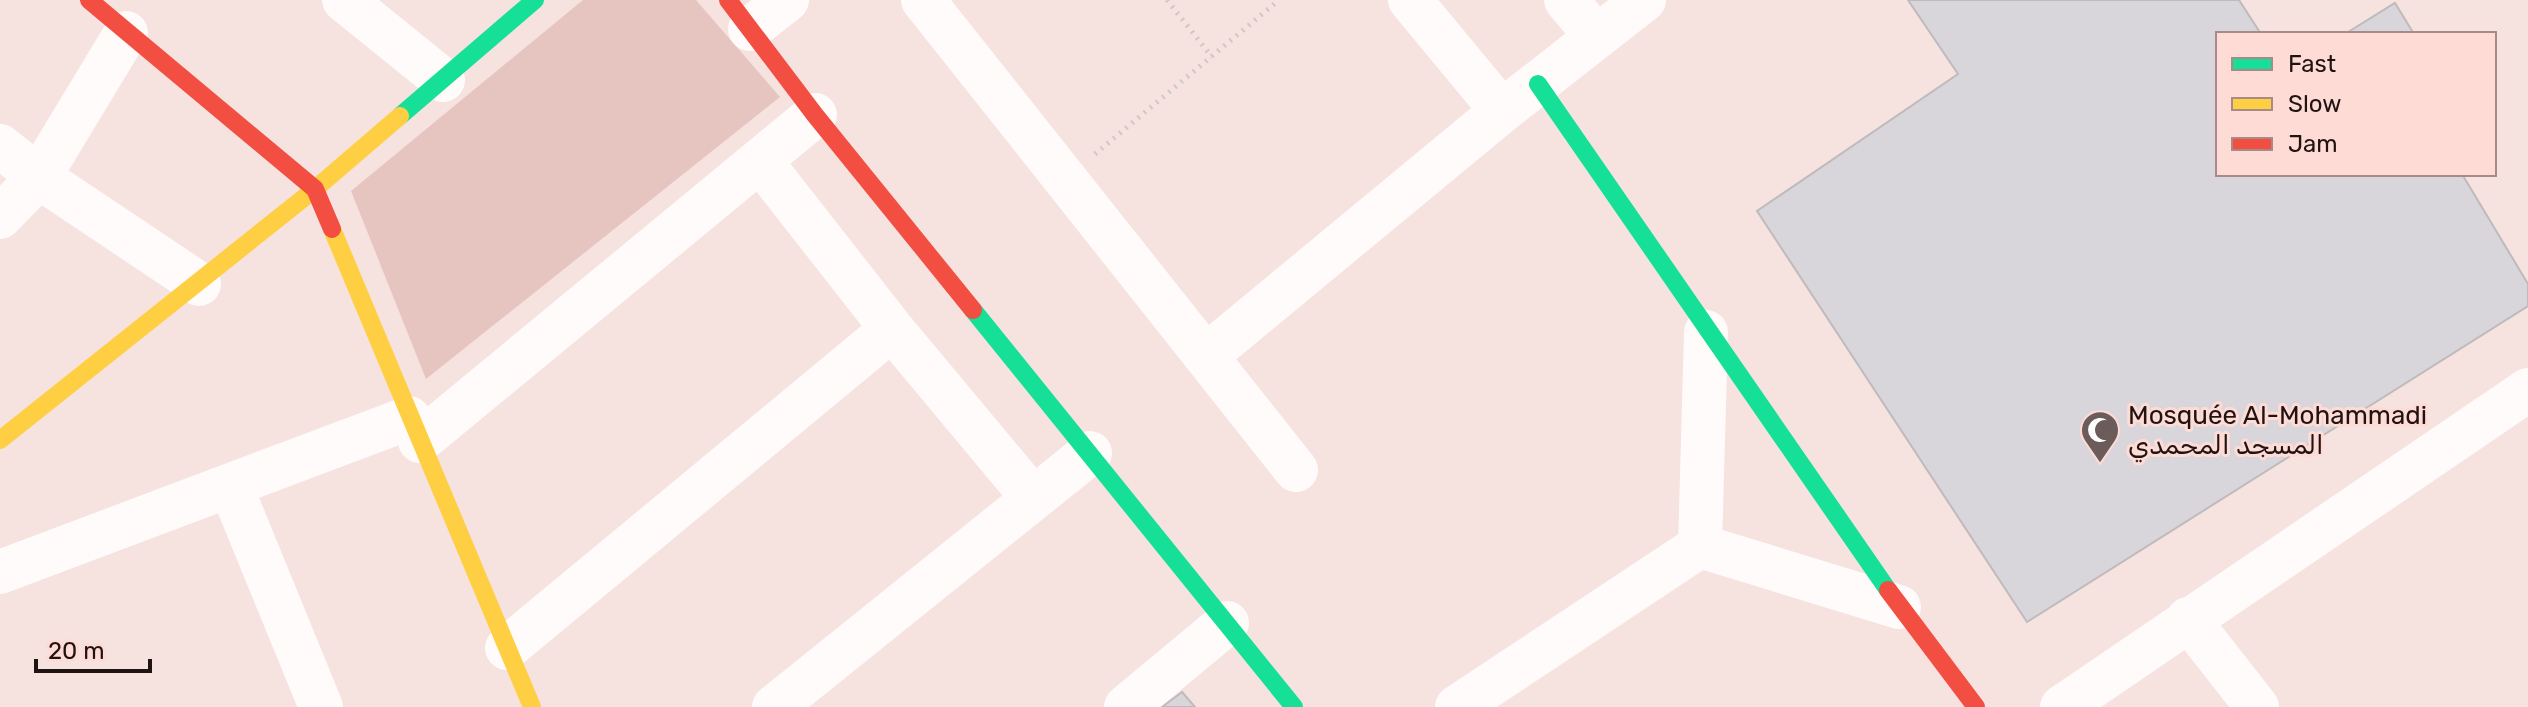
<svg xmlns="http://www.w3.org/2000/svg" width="2528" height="707" font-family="Rubik,'Noto Sans Arabic',sans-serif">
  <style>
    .green { fill: #e6c5c1 }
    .building { fill: #d8d5db; stroke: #bfbabc; stroke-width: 2 }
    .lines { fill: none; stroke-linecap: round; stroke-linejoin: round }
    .path { stroke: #cfc8c7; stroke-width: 5; stroke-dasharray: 2 6; stroke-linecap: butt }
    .street { stroke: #fefbfa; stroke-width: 44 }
    .fast { stroke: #16e098; stroke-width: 18 }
    .slow { stroke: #ffcf43; stroke-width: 18 }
    .jam { stroke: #f24e42; stroke-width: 18 }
    .labels { text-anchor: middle; stroke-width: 6; stroke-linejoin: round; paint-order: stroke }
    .poi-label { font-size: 26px; fill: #201413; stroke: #ffdbd6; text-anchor: start }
  </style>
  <rect width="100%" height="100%" fill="#f6e2df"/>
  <path class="green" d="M 583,0 L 696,0 L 780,97 L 426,379 L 351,191 Z"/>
  <path class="building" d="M 1908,0 L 2239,0 L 2261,34 L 2218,34 L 2218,174 L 2462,174 L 2528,284 L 2528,306 L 2027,622 L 1757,211 L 1958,74 Z
    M 2395,3 L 2414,34 L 2345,34 Z
    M 1182,692 L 1195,707 L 1162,707 Z"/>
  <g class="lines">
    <path class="path" d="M 1167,0 L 1212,57
      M 1095,154 L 1279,0"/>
    <path class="street" d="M 344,0 L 443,80
      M 923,0 L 1296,470
      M 1410,0 L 1502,111
      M 1566,0 L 1597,37
      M 750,29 L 787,0
      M 0,146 L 39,177 L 199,284
      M 762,163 L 892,329 L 1033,498
      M 0,217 L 39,177 L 126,33
      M 1207,355 L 1502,111 L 1644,0
      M 420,441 L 815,115
      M 231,487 L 321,707
      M 1700,546 L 1899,607
      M 0,572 L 409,418
      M 2188,619 L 2257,707
      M 507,648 L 892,329
      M 774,707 L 1090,453
      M 1126,707 L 1227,623
      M 1457,707 L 1700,546 L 1706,332
      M 2062,707 L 2528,390"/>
    <path class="fast" d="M 1538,84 L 1888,590
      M 400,116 L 535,0
      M 973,310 L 1294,707"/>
    <path class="slow" d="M 332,229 L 532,707
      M 0,440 L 315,189 L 400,116"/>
    <path class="jam" d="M 89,0 L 315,189 L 332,229
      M 728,0 L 815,115 L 973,310
      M 1888,590 L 1976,707"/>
  </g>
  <defs>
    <g id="mosque-pin" transform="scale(2)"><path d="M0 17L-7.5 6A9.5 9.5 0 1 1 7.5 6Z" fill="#6b5c5a" stroke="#ffdbd6"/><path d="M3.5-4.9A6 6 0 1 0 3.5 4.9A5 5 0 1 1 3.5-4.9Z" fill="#fff"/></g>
  </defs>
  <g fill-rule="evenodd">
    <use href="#mosque-pin" x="2100" y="430"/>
  </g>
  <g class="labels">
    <g class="poi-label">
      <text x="2128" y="424">Mosquée Al-Mohammadi<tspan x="2128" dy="30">المسجد المحمدي</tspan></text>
    </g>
  </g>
  <rect x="2216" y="32" width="280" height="144" fill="#ffdbd6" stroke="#a68b88" stroke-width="2"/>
  <rect x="2232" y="58" width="40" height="12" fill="#16e098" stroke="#a68b88" stroke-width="2"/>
  <text x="2288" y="72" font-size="24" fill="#201413">Fast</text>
  <rect x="2232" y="98" width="40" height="12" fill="#ffcf43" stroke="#a68b88" stroke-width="2"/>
  <text x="2288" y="112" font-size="24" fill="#201413">Slow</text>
  <rect x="2232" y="138" width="40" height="12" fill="#f24e42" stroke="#a68b88" stroke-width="2"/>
  <text x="2288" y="152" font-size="24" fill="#201413">Jam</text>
  <path d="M36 659v12h114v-12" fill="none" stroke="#201413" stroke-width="4"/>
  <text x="48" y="659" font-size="24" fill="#201413" stroke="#ffdbd6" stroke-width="6" paint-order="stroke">20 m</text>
</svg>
